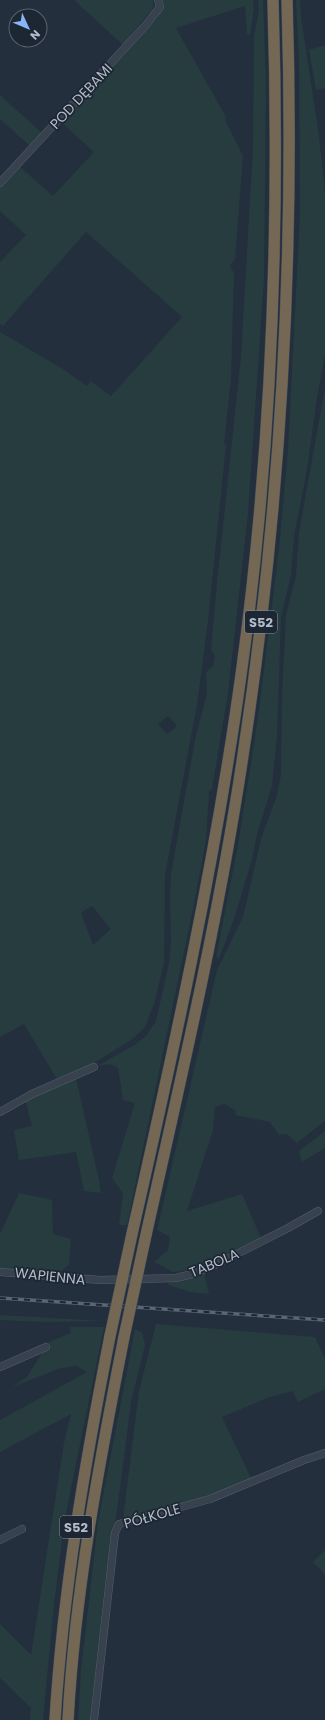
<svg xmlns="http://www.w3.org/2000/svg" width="325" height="1720" font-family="Poppins,sans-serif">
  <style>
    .green { fill: #263c3f; fill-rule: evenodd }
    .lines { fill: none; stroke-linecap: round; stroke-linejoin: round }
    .minor-casing { stroke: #565f6c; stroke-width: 8 }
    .highway-casing { stroke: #434c59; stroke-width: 12 }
    .minor { stroke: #38414e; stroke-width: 7 }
    .highway { stroke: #746855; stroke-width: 11 }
    .rail-casing { stroke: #5a6575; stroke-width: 3.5 }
    .rail { stroke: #1d2633; stroke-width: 2; stroke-dasharray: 6; stroke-linecap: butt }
    .highway-bridge-casing { stroke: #434c59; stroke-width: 12; stroke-linecap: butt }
    .highway-bridge { stroke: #746855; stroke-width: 11 }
    .labels { text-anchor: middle; stroke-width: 3.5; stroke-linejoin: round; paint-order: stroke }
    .shield { fill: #1d2633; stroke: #878f9c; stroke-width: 1 }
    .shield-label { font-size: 13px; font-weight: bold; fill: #b4bcc9 }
    .street-label { font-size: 14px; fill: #b4bcc9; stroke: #1d2633 }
  </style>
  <rect width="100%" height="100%" fill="#242f3e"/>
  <path class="green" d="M 74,0 L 153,0 L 153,8 L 123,45 Z
    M 161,0 L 253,0 L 254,9 L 250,35 L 247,34 L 245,6 L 176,28 L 226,117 L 225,120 L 243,156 L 235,259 L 230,266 L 234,273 L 231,379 L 224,444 L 226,445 L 208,621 L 197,705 L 165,875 L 164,963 L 154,1004 L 145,1027 L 134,1038 L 88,1067 L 57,1079 L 24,1024 L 0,1037 L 0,332 L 63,369 L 87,386 L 91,381 L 111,396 L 182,317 L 86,232 L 3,326 L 0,324 L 0,262 L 26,235 L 0,211 L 0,187 L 19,166 L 53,196 L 94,152 L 61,122 L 157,19 L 161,9 ZM 168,716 L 177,726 L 167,734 L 158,724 ZM 92,906 L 111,929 L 93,945 L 81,913 Z
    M 258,0 L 263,0 L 266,83 L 264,278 L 248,513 L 228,693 L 212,789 L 209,792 L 206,840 L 193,909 L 127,1225 L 119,1225 L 123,1193 L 112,1178 L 135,1103 L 123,1100 L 118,1068 L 110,1064 L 97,1066 L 133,1046 L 146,1036 L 156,1021 L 169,963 L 171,941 L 170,898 L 171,874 L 195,740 L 207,693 L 206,672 L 213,666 L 215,656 L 211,650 L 217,583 L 241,356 L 253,148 L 254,36 L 259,11 Z
    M 296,0 L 300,0 L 301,17 L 319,136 L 325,191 L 325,355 L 317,398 L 307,470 L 294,536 L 291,575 L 281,617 L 277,736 L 272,786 L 257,834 L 252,859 L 235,916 L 219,959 L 216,957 L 238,845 L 258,718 L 279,549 L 288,450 L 300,214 L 299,62 Z
    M 325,45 L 325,88 L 316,90 L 309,50 Z
    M 0,95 L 42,133 L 30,146 L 0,119 Z
    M 325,388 L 325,1121 L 297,1143 L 287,1134 L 279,1135 L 270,1122 L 235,1115 L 236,1111 L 225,1104 L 215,1107 L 213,1130 L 187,1211 L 242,1194 L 261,1238 L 195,1269 L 173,1272 L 154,1262 L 168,1250 L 170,1237 L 157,1230 L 217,970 L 243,917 L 261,839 L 277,795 L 281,775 L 282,693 L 286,615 L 296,576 L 299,532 Z
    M 76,1078 L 99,1180 L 101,1193 L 84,1191 L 76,1152 L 19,1160 L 14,1130 L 32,1126 L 25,1099 Z
    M 325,1131 L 325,1148 L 302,1162 L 299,1151 Z
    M 19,1193 L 52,1200 L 53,1234 L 71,1239 L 69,1265 L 56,1275 L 0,1269 L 0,1234 Z
    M 204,1273 L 209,1294 L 190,1292 L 168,1285 L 169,1282 Z
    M 0,1315 L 105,1321 L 43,1322 L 0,1320 Z
    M 156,1324 L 315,1337 L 325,1359 L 325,1389 L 298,1402 L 292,1391 L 267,1398 L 222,1417 L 251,1478 L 214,1495 L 178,1506 L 123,1519 L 139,1391 Z
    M 70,1327 L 104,1327 L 65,1518 L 54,1604 L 43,1720 L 30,1720 L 31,1708 L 0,1678 L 0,1624 L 31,1655 L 64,1443 L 71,1414 L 0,1452 L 0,1420 L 87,1372 L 77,1366 L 61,1368 L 12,1387 L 27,1377 L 49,1342 L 71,1333 Z
    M 135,1329 L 142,1333 L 145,1345 L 131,1402 L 118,1504 L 105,1584 L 90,1720 L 78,1720 L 81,1670 L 98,1522 Z
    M 325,1550 L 325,1575 L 313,1562 Z"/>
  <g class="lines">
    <g class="minor-casing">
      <path id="minor" d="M 0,183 L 146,25 L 160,7 L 158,0
        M 0,1112 L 32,1094 L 94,1067
        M 0,1272 L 100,1280 L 176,1278 L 196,1273 L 215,1265 L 288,1228 L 318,1211
        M 0,1367 L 46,1347
        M 0,1540 L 22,1529
        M 94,1720 L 115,1533 L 119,1524 L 210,1499 L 304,1460 L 325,1453"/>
    </g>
    <g class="highway-casing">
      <path id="highway" d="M 132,1234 C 174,1049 215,863 241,675 C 272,452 280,225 273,0
        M 146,1235 C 181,1078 218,921 242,762 C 281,510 295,255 287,0
        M 55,1720 C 63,1590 85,1463 110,1336
        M 68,1720 C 75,1591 99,1464 124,1337"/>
    </g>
    <use href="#minor" class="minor"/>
    <use href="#highway" class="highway"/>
    <g class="rail-casing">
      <path id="rail" d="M 0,1298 L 325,1320"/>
    </g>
    <use href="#rail" class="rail"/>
    <g class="highway-bridge-casing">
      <path id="highway-bridge" d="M 110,1336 L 132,1234
        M 124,1337 L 146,1235"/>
    </g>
    <use href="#highway-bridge" class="highway-bridge"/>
  </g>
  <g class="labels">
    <g class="shield">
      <rect x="245" y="611" width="32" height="22" rx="3"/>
      <rect x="60" y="1516" width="32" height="22" rx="3"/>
    </g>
    <g class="shield-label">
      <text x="261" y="627">S52</text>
      <text x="76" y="1532">S52</text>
    </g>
    <g class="street-label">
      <text transform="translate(81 96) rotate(-47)" y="5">POD DĘBAMI</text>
      <text transform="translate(214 1263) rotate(-23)" y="5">TABOLA</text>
      <text transform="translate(50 1276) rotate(6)" y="5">WAPIENNA</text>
      <text transform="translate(152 1516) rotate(-16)" y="5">PÓŁKOLE</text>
    </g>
  </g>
  <g transform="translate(28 28) rotate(134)"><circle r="19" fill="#1d2633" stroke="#59626f"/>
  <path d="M0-3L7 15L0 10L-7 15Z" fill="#8ab4f8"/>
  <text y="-6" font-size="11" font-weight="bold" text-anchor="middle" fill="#b4bcc9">N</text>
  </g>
</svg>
